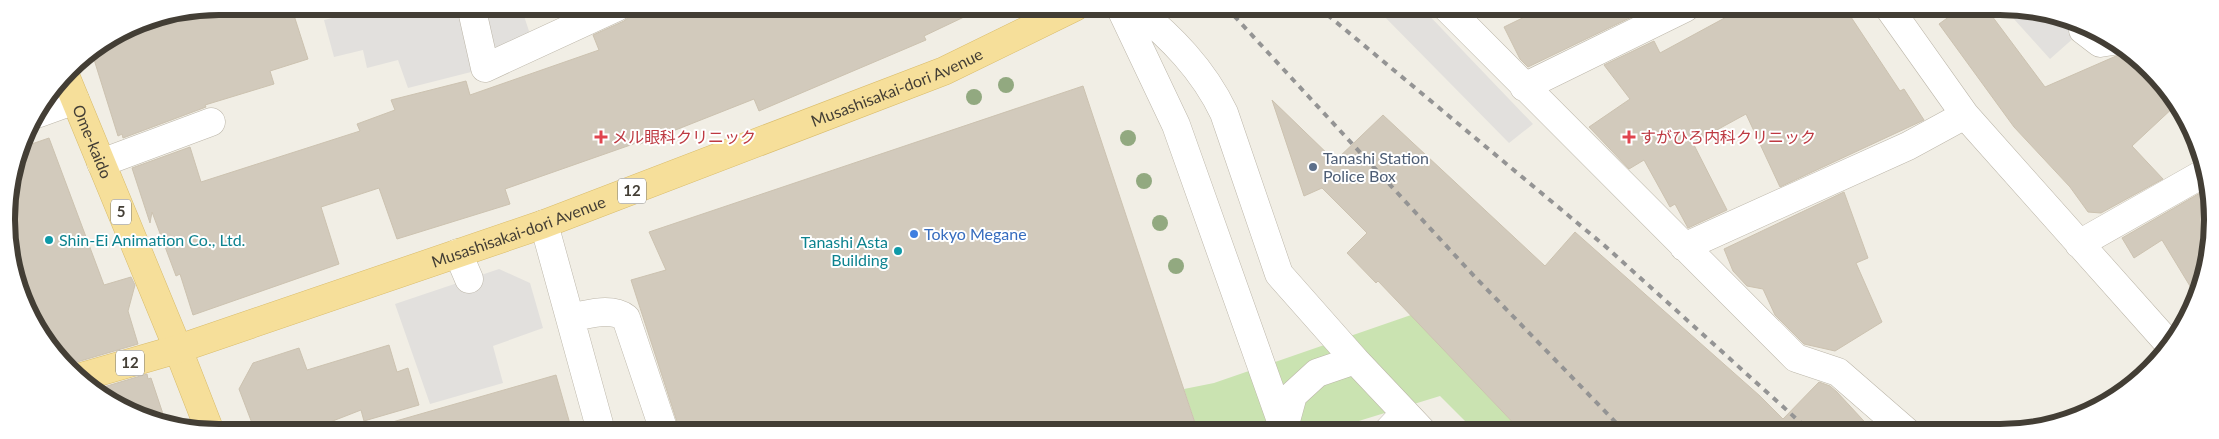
<svg xmlns="http://www.w3.org/2000/svg" width="2219" height="439" font-family="Lato,'Noto Sans JP',sans-serif">
  <style>
    .green { fill: #cae3b1 }
    .parking { fill: #e2e0dd }
    .building { fill: #d2cabc; stroke: #ccc2b0 }
    .lines { fill: none; stroke-linecap: round; stroke-linejoin: round }
    .minor-casing { stroke: #bcb6a9; stroke-width: 29 }
    .major-casing { stroke: #d9bc6b; stroke-width: 29 }
    .minor { stroke: #fff; stroke-width: 28 }
    .major { stroke: #f6df9a; stroke-width: 28 }
    .rail { stroke: #949494; stroke-width: 4; stroke-dasharray: 6 6; stroke-linecap: butt }
    .tree { fill: #92a980 }
    .health-dot { fill: #e0444e; stroke: #fff; stroke-width: 2 }
    .service-dot { fill: #5c6f8a; stroke: #fff; stroke-width: 2 }
    .shop-dot { fill: #3f7fe0; stroke: #fff; stroke-width: 2 }
    .culture-dot { fill: #0f9aa8; stroke: #fff; stroke-width: 2 }
    .labels { text-anchor: middle; stroke-width: 4; stroke-linejoin: round; paint-order: stroke }
    .shield { fill: #fff; stroke: #7b7872; stroke-width: 1 }
    .shield-label { font-size: 15px; font-weight: bold; fill: #433e35 }
    .street-label { font-size: 16px; fill: #433e35; stroke: #fff }
    .health-label { font-size: 16px; fill: #be3a42; stroke: #fff; text-anchor: start }
    .service-label { font-size: 16px; fill: #4e5e75; stroke: #fff; text-anchor: start }
    .shop-label { font-size: 16px; fill: #366cbe; stroke: #fff; text-anchor: start }
    .culture-label { font-size: 16px; fill: #0d838f; stroke: #fff; text-anchor: start }
    .rim { fill: none; stroke: #433e35; stroke-width: 6 }
  </style>
  <rect width="100%" height="100%" fill="#f1eee5"/>
  <path class="green" d="M 1411,315 L 1522,432 L 1476,432 L 1440,396 L 1323,432 L 1198,432 L 1184,389 L 1214,383 Z"/>
  <path class="parking" d="M 346,6 L 462,6 L 479,70 L 408,88 L 398,60 L 367,68 L 363,50 L 334,57 L 324,20 L 348,14 Z
    M 477,7 L 521,7 L 531,37 L 490,49 Z
    M 1375,7 L 1421,7 L 1533,124 L 1509,143 Z
    M 2004,8 L 2027,8 L 2085,28 L 2050,59 Z
    M 499,269 L 530,283 L 543,328 L 493,346 L 503,383 L 430,404 L 395,304 Z"/>
  <path class="building" d="M 220,6 L 291,6 L 308,59 L 270,71 L 274,84 L 205,105 L 206,107 L 123,138 L 122,134 L 118,136 L 92,53 L 138,22 Z
    M 632,7 L 985,7 L 924,36 L 926,40 L 759,111 L 754,99 L 640,144 L 639,142 L 505,189 L 510,204 L 397,239 L 379,188 L 321,207 L 339,264 L 193,315 L 180,274 L 176,276 L 152,212 L 150,223 L 132,168 L 190,147 L 201,182 L 360,131 L 357,124 L 395,110 L 391,100 L 466,81 L 470,95 L 599,50 L 593,35 L 624,21 L 630,16 Z
    M 1543,8 L 1637,8 L 1640,13 L 1528,67 L 1520,59 L 1504,27 Z
    M 1743,8 L 1845,8 L 1900,91 L 1904,89 L 1924,120 L 1780,187 L 1746,114 L 1693,143 L 1727,210 L 1688,228 L 1675,204 L 1670,207 L 1644,160 L 1629,169 L 1589,127 L 1630,99 L 1604,65 L 1654,41 L 1660,53 Z
    M 1961,8 L 1986,8 L 2045,87 L 2123,53 L 2144,76 L 2150,74 L 2172,97 L 2176,105 L 2132,146 L 2163,179 L 2101,213 L 2088,212 L 2070,187 L 2014,127 L 1939,24 Z
    M 1083,86 L 1198,432 L 680,431 L 631,280 L 666,270 L 649,232 Z
    M 1272,100 L 1335,161 L 1383,115 L 1545,266 L 1575,232 L 1760,396 L 1783,419 L 1819,382 L 1830,386 L 1837,392 L 1874,432 L 1522,432 L 1378,281 L 1376,283 L 1347,253 L 1367,233 L 1322,188 L 1304,196 Z
    M 49,138 L 104,285 L 131,277 L 135,285 L 128,311 L 138,344 L 77,362 L 69,368 L 59,360 L 18,288 L 7,206 L 20,148 Z
    M 2207,189 L 2211,247 L 2196,296 L 2162,240 L 2134,258 L 2122,238 Z
    M 1844,192 L 1868,258 L 1856,263 L 1882,322 L 1835,351 L 1804,344 L 1775,315 L 1763,289 L 1747,286 L 1733,271 L 1724,249 Z
    M 389,345 L 397,372 L 408,368 L 419,405 L 364,421 L 361,410 L 307,431 L 255,431 L 239,389 L 253,363 L 299,348 L 307,370 Z
    M 147,374 L 148,379 L 151,378 L 166,423 L 125,411 L 97,389 Z
    M 556,375 L 570,424 L 544,431 L 391,431 L 389,423 Z"/>
  <g class="lines">
    <g class="minor-casing">
      <path id="minor" d="M 471,6 L 485,68 L 617,7
        M 1120,7 L 1176,125 L 1285,432
        M 1134,7 C 1171,37 1203,69 1224,113 L 1279,274 L 1355,360 L 1423,432
        M 1446,7 L 1796,358 L 1838,372 L 1907,432
        M 1889,8 L 1965,115 L 2169,344
        M 2083,30 L 2100,43 L 2113,41
        M 1524,87 L 1685,8
        M 39,113 L 75,100
        M 101,163 L 211,122
        M 544,224 L 601,431
        M 2079,244 L 2206,172
        M 1684,247 L 1908,146 L 1965,115
        M 458,253 L 469,279
        M 570,318 C 587,314 612,307 626,318 L 664,431
        M 1284,428 L 1293,395 L 1317,373 L 1355,360
        M 1387,432 L 1405,413"/>
    </g>
    <g class="major-casing">
      <g id="major">
        <path id="s1" d="M 65,75 L 178,349 L 210,431"/>
        <path id="s2" d="M 81,377 L 178,349 L 544,224 L 944,71 L 1075,7"/>
      </g>
    </g>
    <use href="#minor" class="minor"/>
    <use href="#major" class="major"/>
    <path class="rail" d="M 1226,7 L 1475,277 L 1625,432
      M 1318,7 L 1605,246 L 1811,432"/>
  </g>
  <g class="tree">
    <circle cx="1006" cy="85" r="8"/>
    <circle cx="974" cy="97" r="8"/>
    <circle cx="1128" cy="138" r="8"/>
    <circle cx="1144" cy="181" r="8"/>
    <circle cx="1160" cy="223" r="8"/>
    <circle cx="1176" cy="266" r="8"/>
  </g>
  <g class="health-dot">
    <path d="M598.5 129.5h5v5h5v5h-5v5h-5v-5h-5v-5h5z"/>
    <path d="M1626.5 129.5h5v5h5v5h-5v5h-5v-5h-5v-5h5z"/>
  </g>
  <circle class="service-dot" cx="1313" cy="167" r="5"/>
  <circle class="shop-dot" cx="914" cy="234" r="5"/>
  <g class="culture-dot">
    <circle cx="49" cy="240" r="5"/>
    <circle cx="898" cy="251" r="5"/>
  </g>
  <g class="labels">
    <g class="shield">
      <rect x="618" y="178.5" width="28" height="25" rx="4"/>
      <rect x="111" y="199.5" width="20" height="25" rx="4"/>
      <rect x="116" y="350.5" width="28" height="25" rx="4"/>
    </g>
    <g class="shield-label">
      <text x="632" y="196">12</text>
      <text x="121" y="217">5</text>
      <text x="130" y="368">12</text>
    </g>
    <g class="street-label">
      <text dy="6" stroke="none"><textPath href="#s2" startOffset="866">Musashisakai-dori Avenue</textPath></text>
      <text dy="6" stroke="none"><textPath href="#s1" startOffset="72">Ome-kaido</textPath></text>
      <text dy="6" stroke="none"><textPath href="#s2" startOffset="461">Musashisakai-dori Avenue</textPath></text>
    </g>
    <g class="health-label">
      <text x="612" y="143">メル眼科クリニック</text>
      <text x="1640" y="143">すがひろ内科クリニック</text>
    </g>
    <g class="service-label">
      <text x="1323" y="164">Tanashi Station<tspan x="1323" dy="18">Police Box</tspan></text>
    </g>
    <g class="shop-label">
      <text x="924" y="240">Tokyo Megane</text>
    </g>
    <g class="culture-label">
      <text x="59" y="246">Shin-Ei Animation Co., Ltd.</text>
      <text x="888" y="248" text-anchor="end">Tanashi Asta<tspan x="888" dy="18">Building</tspan></text>
    </g>
  </g>
  <path d="M0 0H2219V439H0ZM219 15H2000A204 204 0 0 1 2204 219V220A204 204 0 0 1 2000 424H219A204 204 0 0 1 15 220V219A204 204 0 0 1 219 15Z" fill="#fff" fill-rule="evenodd"/>
  <path class="rim" d="M219 15H2000A204 204 0 0 1 2204 219V220A204 204 0 0 1 2000 424H219A204 204 0 0 1 15 220V219A204 204 0 0 1 219 15Z"/>
</svg>
